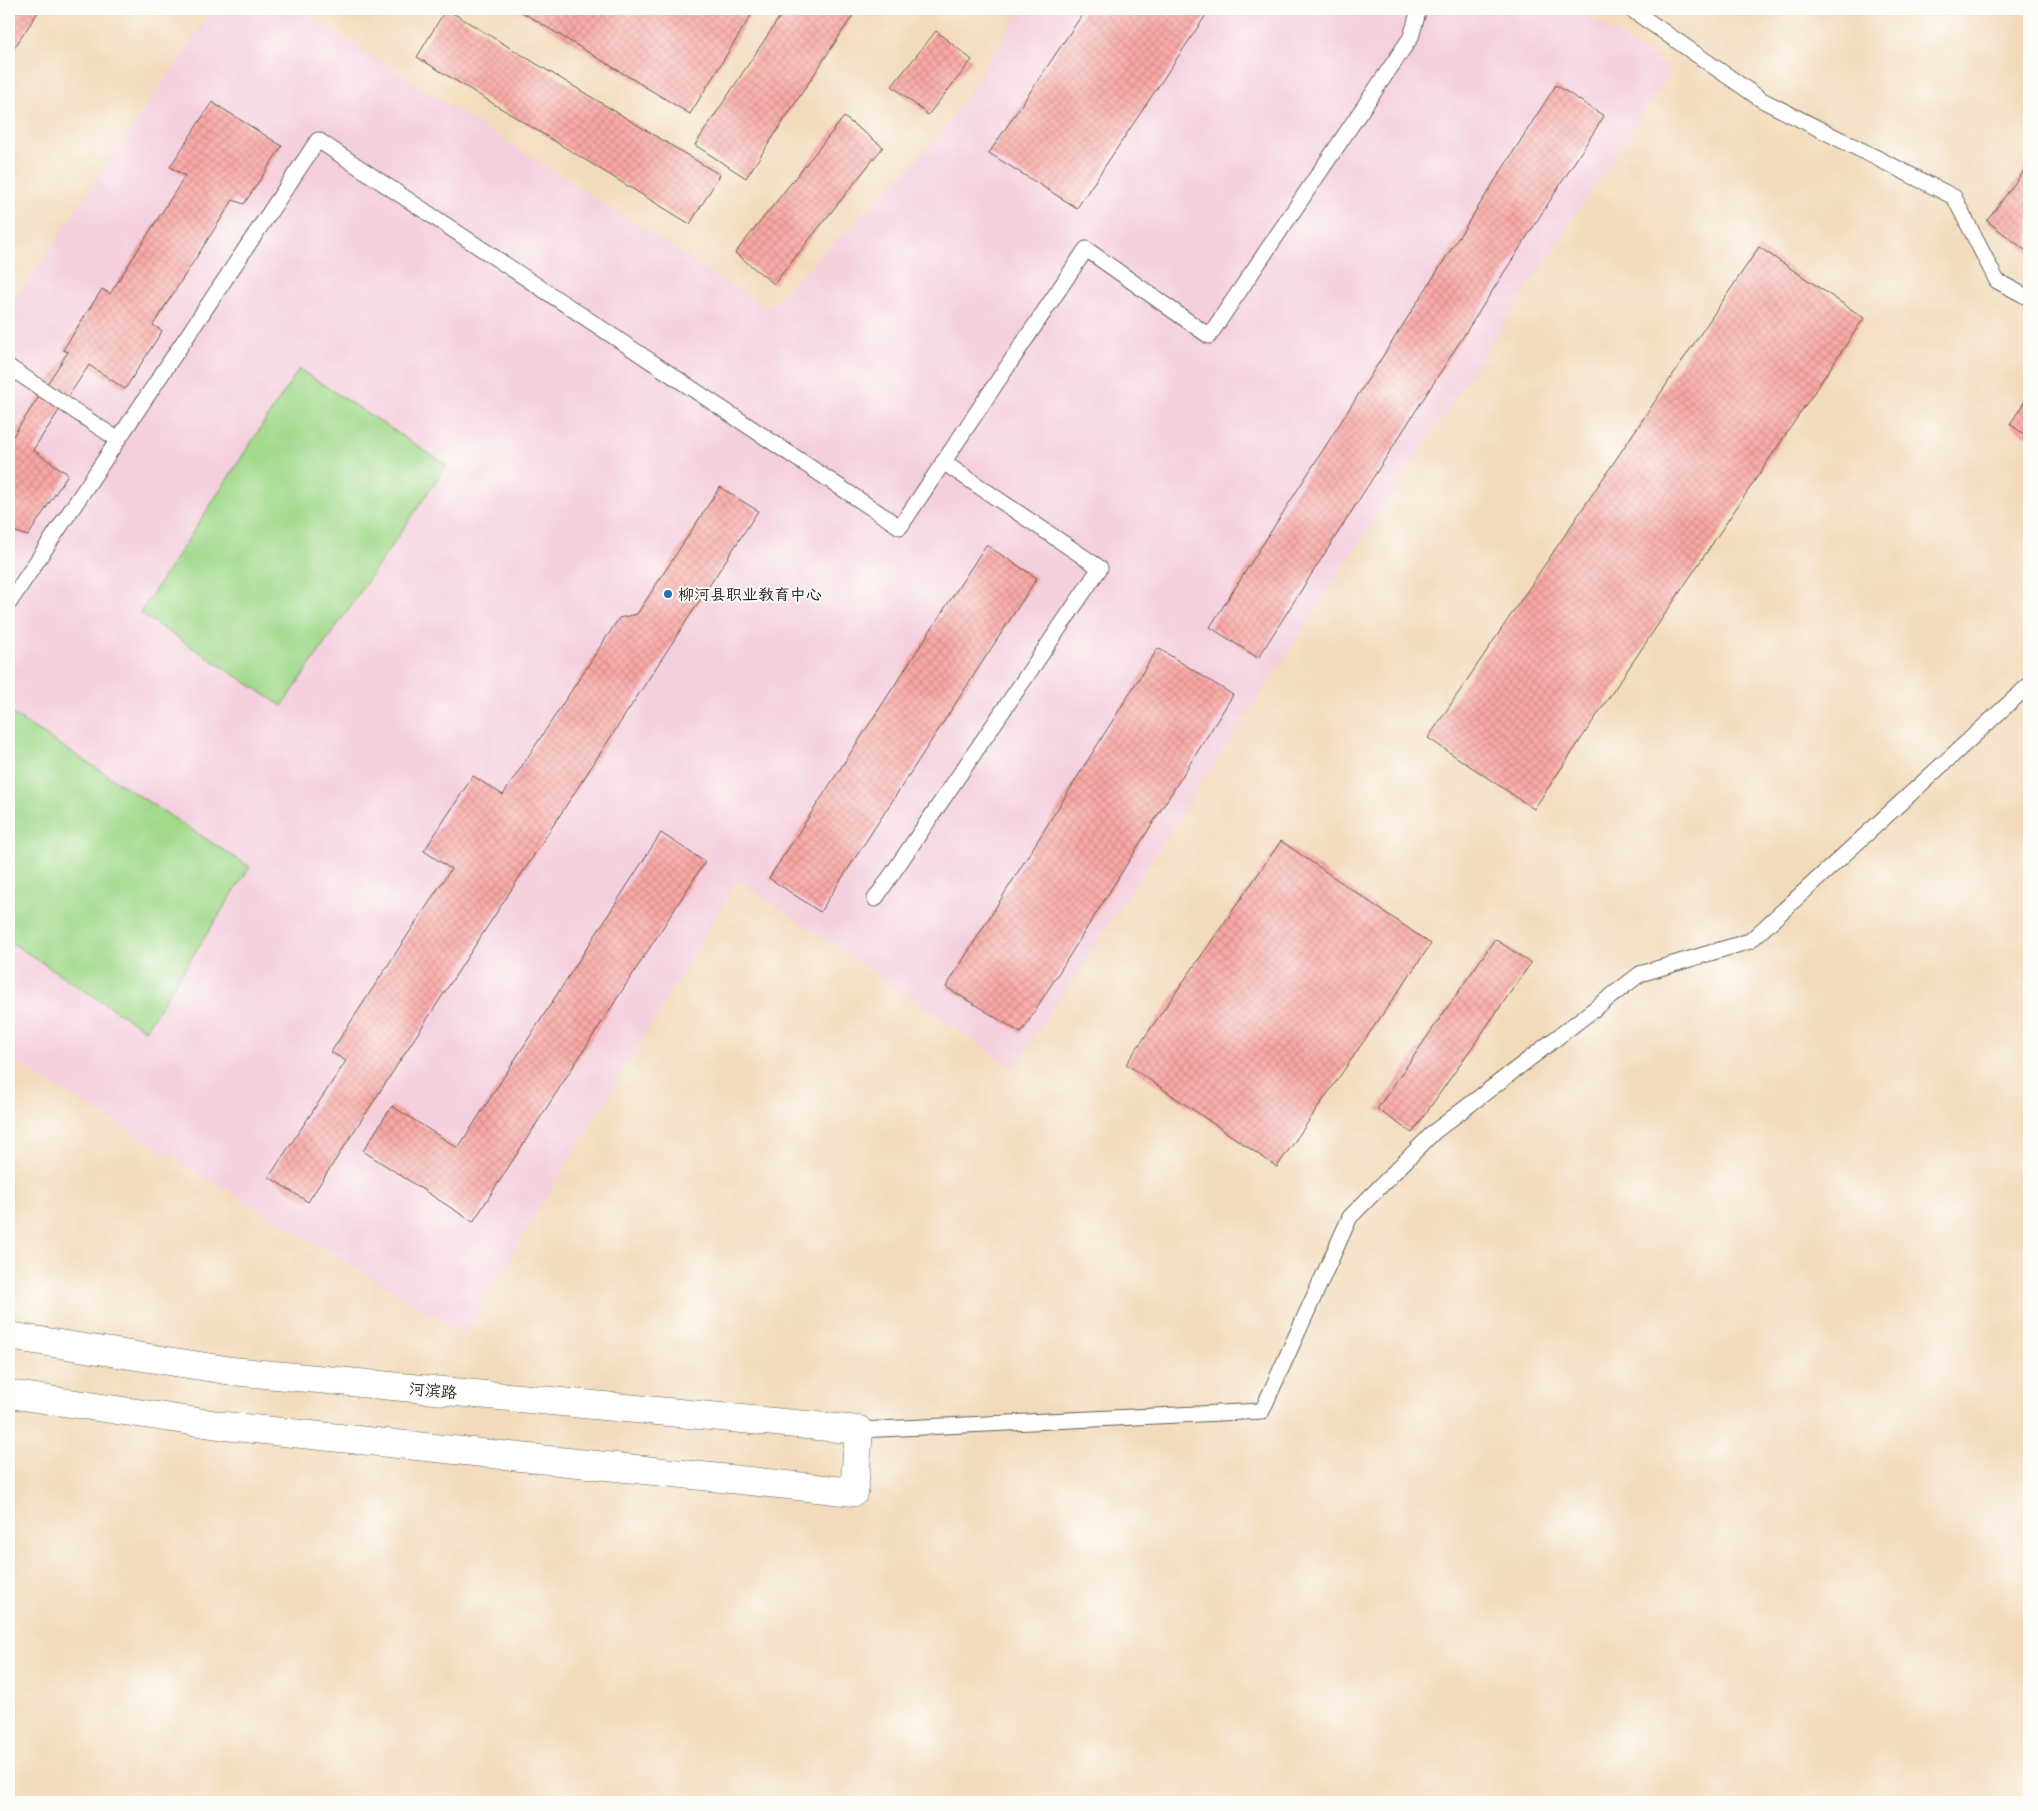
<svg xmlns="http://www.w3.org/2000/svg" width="2038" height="1811" font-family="Pangolin,'LXGW WenKai TC',sans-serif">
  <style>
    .built { fill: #f4cfde }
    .pitch { fill: #a1d98b; stroke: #5e7a54 }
    .building { fill: url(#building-cross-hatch) }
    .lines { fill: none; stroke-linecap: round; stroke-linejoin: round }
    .service-casing { stroke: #675f54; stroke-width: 17 }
    .tertiary-casing { stroke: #675f54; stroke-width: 29 }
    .service { stroke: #fff; stroke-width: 15 }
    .tertiary { stroke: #fff; stroke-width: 28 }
    .poi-dot { fill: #1f6fb2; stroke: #fdfcf7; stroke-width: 2 }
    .labels { text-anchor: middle; stroke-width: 4; stroke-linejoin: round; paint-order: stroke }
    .poi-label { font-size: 16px; fill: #1c1c1c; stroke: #fdfcf7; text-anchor: start }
    .street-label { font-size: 16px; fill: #1c1c1c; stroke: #fdfcf7 }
  </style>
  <defs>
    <pattern id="building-cross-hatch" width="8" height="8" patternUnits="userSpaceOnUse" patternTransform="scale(1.25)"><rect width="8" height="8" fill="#f9a7a5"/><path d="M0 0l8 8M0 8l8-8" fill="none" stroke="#d58f8d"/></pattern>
  </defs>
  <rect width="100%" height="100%" fill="#fdfcf7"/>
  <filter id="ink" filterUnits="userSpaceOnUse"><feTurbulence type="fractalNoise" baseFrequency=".02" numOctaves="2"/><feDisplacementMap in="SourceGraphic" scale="10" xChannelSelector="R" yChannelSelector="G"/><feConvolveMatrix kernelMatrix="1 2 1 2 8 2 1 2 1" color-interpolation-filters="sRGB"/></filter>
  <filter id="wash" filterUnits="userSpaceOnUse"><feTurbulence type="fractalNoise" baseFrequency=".0096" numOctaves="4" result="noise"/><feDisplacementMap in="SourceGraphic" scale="20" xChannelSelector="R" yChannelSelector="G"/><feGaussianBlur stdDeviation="1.12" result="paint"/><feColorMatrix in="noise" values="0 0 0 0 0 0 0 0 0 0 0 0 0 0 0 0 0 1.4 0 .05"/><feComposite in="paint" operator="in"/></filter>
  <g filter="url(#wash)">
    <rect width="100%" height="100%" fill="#f2dbbc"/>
    <path class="built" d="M 213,9 L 299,9 L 768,308 L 939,137 L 1022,9 L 1577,9 L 1672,69 L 1014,1068 L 738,880 L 464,1334 L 9,1058 L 9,308 Z"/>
    <path class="pitch" d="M 299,369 L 447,465 L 282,706 L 140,613 Z
      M 9,712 L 250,867 L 145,1030 L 9,941 Z"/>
    <g id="blocks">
      <path class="building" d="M 9,9 L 40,9 L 9,56 Z
        M 446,9 L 720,175 L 690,224 L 417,57 Z
        M 517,9 L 755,9 L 690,114 Z
        M 785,9 L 857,9 L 746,178 L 695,145 Z
        M 1086,9 L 1210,9 L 1077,208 L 989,153 Z
        M 936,31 L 972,60 L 928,115 L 892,86 Z
        M 1556,85 L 1604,116 L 1258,658 L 1210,627 Z
        M 212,102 L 282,146 L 244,204 L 233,200 L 153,325 L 162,331 L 125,389 L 89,365 L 33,450 L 68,474 L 28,536 L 13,531 L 9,538 L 9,434 L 13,436 L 68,352 L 63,350 L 102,289 L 110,294 L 185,176 L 170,167 Z
        M 844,117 L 883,147 L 774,284 L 735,253 Z
        M 2029,164 L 2029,253 L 1987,221 Z
        M 1759,247 L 1864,318 L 1534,809 L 1428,738 Z
        M 2029,395 L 2029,438 L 2010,424 Z
        M 720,487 L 758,511 L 308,1202 L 269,1177 L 346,1061 L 331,1052 L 451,869 L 424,851 L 473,776 L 503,795 L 619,618 L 637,614 Z
        M 986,545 L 1037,578 L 820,912 L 769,878 Z
        M 1158,648 L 1233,695 L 1021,1033 L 946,987 Z
        M 661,833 L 705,862 L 473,1222 L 363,1151 L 392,1106 L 458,1148 Z
        M 1281,841 L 1431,944 L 1277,1167 L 1126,1064 Z
        M 1495,939 L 1531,963 L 1412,1133 L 1377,1109 Z"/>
    </g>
  </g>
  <g filter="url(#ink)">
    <use href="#blocks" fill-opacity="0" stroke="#675f54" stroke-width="1"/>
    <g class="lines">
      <g class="service-casing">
        <path id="service" d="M 1631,9 L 1762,100 L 1954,197 L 1997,281 L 2029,298
          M 9,367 L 111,435
          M 9,603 L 318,140 L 900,527 L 1086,249 L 1209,336 L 1411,37 L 1419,9
          M 875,899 L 1100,568 L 943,462
          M 859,1430 L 1262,1411 L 1350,1217 L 1434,1132 L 1640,974 L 1750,941 L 2029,685"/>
      </g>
      <g class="tertiary-casing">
        <path id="tertiary" d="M 9,1336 L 232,1371 L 859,1430 L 854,1492 L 225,1426 L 9,1394"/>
      </g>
      <use href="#service" class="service"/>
      <use href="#tertiary" class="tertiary"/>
    </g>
  </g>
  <circle class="poi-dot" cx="668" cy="594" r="5"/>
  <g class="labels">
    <g class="poi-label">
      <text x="678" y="600">柳河县职业教育中心</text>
    </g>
    <g class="street-label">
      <text transform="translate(433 1390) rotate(5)" y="6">河滨路</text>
    </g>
  </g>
  <rect width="2038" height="1811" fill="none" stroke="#fdfcf7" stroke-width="30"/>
</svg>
